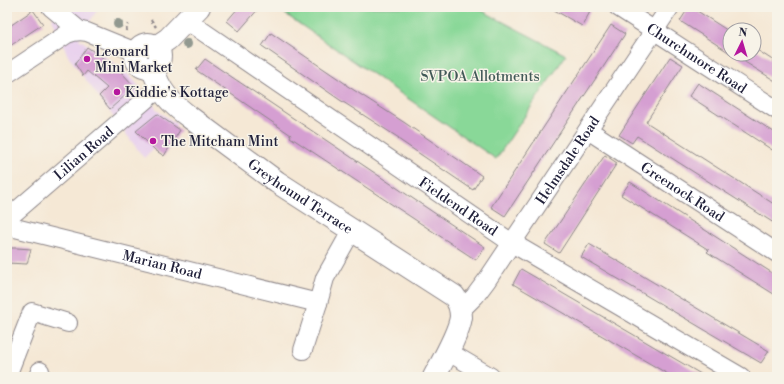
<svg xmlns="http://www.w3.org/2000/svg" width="784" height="384" font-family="'Libre Bodoni',serif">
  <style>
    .built { fill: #e9d2ed }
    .green { fill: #89d898; stroke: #567d6a }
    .building { fill: #d59fd2 }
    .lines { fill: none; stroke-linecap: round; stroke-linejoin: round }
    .minor-casing { stroke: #8c8588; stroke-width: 20 }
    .major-casing { stroke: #8c8588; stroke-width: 24 }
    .path { stroke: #8c8588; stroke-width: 2.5; stroke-dasharray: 3 3; stroke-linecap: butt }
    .minor { stroke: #fff; stroke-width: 18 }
    .major { stroke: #fff; stroke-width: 22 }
    .tree { fill: #929990 }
    .poi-dot { fill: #b5179e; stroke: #f7f3e8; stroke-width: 1.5 }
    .labels { text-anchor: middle; stroke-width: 3; stroke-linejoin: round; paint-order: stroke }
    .poi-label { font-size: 14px; fill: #22223b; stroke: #f7f3e8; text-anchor: start }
    .street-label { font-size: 14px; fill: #22223b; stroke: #f7f3e8 }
    .park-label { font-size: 14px; fill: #415957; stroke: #f7f3e8 }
  </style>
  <rect width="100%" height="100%" fill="#f7f3e8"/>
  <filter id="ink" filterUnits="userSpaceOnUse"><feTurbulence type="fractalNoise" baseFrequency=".025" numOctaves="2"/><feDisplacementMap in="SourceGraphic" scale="8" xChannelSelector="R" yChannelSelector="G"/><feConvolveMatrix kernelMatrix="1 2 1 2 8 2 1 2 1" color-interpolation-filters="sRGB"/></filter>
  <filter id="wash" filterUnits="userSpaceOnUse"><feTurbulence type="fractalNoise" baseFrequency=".012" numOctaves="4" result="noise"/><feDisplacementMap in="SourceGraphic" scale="16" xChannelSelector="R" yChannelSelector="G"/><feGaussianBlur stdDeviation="0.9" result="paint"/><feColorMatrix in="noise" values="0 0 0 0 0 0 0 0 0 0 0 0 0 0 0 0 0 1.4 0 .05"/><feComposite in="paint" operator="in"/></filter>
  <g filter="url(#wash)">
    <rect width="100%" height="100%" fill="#f5e8d5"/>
    <path class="built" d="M 61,7 L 99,7 L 79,39 L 119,66 L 133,79 L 159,112 L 177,124 L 144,158 L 68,56 L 52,19 Z"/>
    <path class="green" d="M 291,7 L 475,7 L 566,55 L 496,159 L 285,14 Z"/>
    <g id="blocks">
      <path class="building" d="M 239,7 L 260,7 L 239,31 L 227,21 Z
        M 549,7 L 582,7 L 590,12 L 582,26 Z
        M 689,7 L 691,7 L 730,32 L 730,53 L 680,21 Z
        M 33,10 L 43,24 L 7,48 L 7,28 Z
        M 611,25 L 625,34 L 505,216 L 491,207 Z
        M 271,33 L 346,84 L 346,85 L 405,123 L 482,176 L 473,190 L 398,139 L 399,138 L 340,100 L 262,46 Z
        M 87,47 L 122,71 L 121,72 L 135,87 L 110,109 L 99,96 L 107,88 L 87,71 L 83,76 L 75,64 Z
        M 754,48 L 777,63 L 777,82 L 732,54 L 754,54 Z
        M 670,57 L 683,65 L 646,122 L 777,206 L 777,225 L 637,136 L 632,143 L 619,135 Z
        M 205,59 L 485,247 L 476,260 L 290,137 L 291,135 L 196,70 Z
        M 698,83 L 777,134 L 777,153 L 689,96 Z
        M 157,114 L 180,130 L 164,156 L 155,150 L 136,131 Z
        M 605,155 L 617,163 L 559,253 L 545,244 Z
        M 630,182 L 777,276 L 777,296 L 707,252 L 709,250 L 621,195 Z
        M 589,244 L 769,351 L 761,363 L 581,257 Z
        M 7,248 L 17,248 L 31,249 L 27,264 L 7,263 Z
        M 521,269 L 706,377 L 673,377 L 513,284 Z"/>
    </g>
  </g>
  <g filter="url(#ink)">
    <use href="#blocks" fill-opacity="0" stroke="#8c8588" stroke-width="1"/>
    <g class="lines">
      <g class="minor-casing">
        <g id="minor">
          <path d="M 51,7 L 80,31"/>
          <path id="s1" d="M 618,7 L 777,110"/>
          <path id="s2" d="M 186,20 L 512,243 L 741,377"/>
          <path d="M 7,74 L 67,34 C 74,31 79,30 87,32 L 136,52"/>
          <path id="s3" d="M 588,130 L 777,253"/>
          <path id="s4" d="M 7,219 L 151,95 L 162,90"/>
          <path id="s5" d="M 7,226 L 318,303 L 325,278 L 352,230"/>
          <path id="s6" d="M 461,310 L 475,296 L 487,280 L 670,7"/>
          <path d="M 303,350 L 318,303"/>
          <path d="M 447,351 L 491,377"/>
          <path d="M 7,376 L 32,312 L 68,323"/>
          <path d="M 38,377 L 40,371"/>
        </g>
      </g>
      <g class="major-casing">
        <g id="major">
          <circle cx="148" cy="56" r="12"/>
          <path d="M 156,47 L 168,39 L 199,7"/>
          <path id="s7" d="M 153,67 C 158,92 173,105 192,119 L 277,182 L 454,296 C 459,302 461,309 461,317 C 459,333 442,362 434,377"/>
        </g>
      </g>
      <path class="path" d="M 151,20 L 156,27
        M 126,31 L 128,24"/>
      <use href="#minor" class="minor"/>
      <use href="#major" class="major"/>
    </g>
    <g class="tree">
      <circle cx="118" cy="24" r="5"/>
      <circle cx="187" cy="44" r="5"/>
    </g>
  </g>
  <g class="poi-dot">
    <circle cx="87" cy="59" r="4"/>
    <circle cx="117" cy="92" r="4"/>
    <circle cx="153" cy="141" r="4"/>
  </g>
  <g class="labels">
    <g class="poi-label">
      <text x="95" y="56">Leonard<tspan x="95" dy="16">Mini Market</tspan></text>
      <text x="125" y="97">Kiddie's Kottage</text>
      <text x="161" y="146">The Mitcham Mint</text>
    </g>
    <g class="street-label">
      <text dy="5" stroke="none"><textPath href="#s1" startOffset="94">Churchmore Road</textPath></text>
      <text dy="5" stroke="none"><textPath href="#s4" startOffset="101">Lilian Road</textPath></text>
      <text dy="5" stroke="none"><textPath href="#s6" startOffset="184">Helmsdale Road</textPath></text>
      <text dy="5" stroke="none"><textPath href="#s3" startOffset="113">Greenock Road</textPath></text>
      <text dy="5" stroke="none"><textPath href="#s7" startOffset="200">Greyhound Terrace</textPath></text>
      <text dy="5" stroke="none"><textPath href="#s2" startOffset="330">Fieldend Road</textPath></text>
      <text dy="5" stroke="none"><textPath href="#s5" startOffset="160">Marian Road</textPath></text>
    </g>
    <g class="park-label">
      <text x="480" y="81">SVPOA Allotments</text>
    </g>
  </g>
  <rect width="784" height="384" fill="none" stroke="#f7f3e8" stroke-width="24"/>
  <g transform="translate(742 42) rotate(5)"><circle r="19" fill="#f7f3e8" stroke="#a29fa3"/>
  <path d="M0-3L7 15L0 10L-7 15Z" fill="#b5179e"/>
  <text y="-6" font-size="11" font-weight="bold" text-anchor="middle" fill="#22223b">N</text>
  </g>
</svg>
